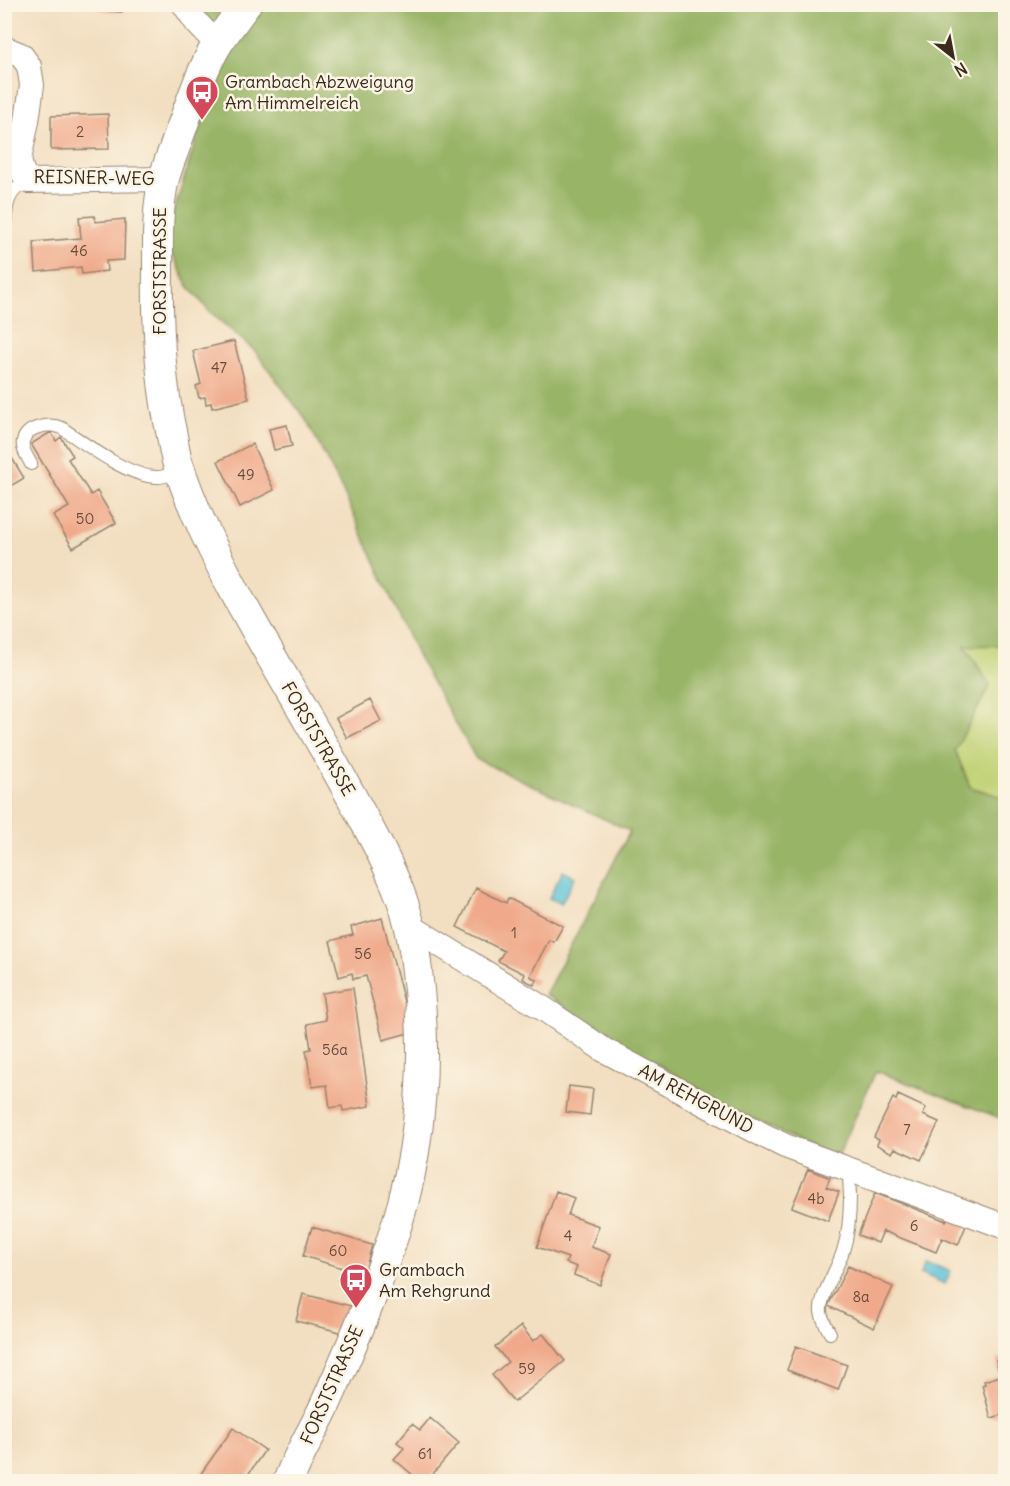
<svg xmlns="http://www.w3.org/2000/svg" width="1010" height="1486" font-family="Delius,sans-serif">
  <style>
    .green { fill: #c0d274; stroke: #7e7e49; stroke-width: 1.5 }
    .forest { fill: #98b466; stroke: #6a6f42; stroke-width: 1.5 }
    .water { fill: #5bc2d8; stroke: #4b767b; stroke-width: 1.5 }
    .building { fill: #f0aa8b }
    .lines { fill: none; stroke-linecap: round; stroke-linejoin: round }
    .service-casing { stroke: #96846f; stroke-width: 14 }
    .minor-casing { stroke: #96846f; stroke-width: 26 }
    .tertiary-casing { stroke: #96846f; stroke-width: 32 }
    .service { stroke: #fff; stroke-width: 12 }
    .minor { stroke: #fff; stroke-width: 24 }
    .tertiary { stroke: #fff; stroke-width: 30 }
    .labels { text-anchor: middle; stroke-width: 5; stroke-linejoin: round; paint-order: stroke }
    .number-label { font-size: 15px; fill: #684a39 }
    .poi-label { font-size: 18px; fill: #3b2a1e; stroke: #fcf5e5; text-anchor: start }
    .street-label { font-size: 18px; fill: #3b2a1e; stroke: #fcf5e5 }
  </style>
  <rect width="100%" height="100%" fill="#fcf5e5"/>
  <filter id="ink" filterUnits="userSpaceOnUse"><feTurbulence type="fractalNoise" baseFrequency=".0167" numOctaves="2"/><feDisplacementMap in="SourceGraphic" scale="12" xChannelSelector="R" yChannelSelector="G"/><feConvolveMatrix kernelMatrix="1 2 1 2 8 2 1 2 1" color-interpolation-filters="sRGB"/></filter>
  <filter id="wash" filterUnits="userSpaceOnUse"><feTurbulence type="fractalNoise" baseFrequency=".008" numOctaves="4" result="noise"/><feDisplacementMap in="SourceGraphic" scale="24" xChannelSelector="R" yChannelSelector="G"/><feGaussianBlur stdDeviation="1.35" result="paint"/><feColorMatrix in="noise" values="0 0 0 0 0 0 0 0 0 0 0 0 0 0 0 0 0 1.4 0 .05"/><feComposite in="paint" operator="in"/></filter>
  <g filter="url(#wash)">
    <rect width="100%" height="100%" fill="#f2dec0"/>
    <path class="green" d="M 964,645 L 1005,645 L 1005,798 L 970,787 L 955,750 L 990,685 Z"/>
    <path class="forest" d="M 199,5 L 1005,5 L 1005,645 L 965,646 L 990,685 L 955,750 L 970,787 L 1005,798 L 1005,1120 L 876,1071 L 838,1156 L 806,1145 L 721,1103 L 545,995 L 630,831 L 476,759 L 416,653 L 341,487 L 306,420 L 255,351 L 209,311 L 188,286 L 168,245 L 171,221 L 210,94 L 215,68 Z"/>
    <path class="water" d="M 563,871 L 575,877 L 561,904 L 549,898 Z
      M 926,1261 L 951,1271 L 945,1284 L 921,1273 Z"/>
    <g id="blocks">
      <path class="building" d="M 100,4 L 122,4 L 122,12 L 99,10 Z
        M 108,114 L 109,149 L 51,150 L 51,116 Z
        M 95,216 L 95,222 L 125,219 L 124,260 L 106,261 L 107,271 L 82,274 L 81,267 L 36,272 L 34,242 L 81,238 L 79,217 Z
        M 234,341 L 249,399 L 212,408 L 211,403 L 206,404 L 205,397 L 199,398 L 196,386 L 201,384 L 193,351 Z
        M 287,425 L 292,446 L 274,450 L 269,429 Z
        M 51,432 L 56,441 L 61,437 L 73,456 L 68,459 L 91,495 L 97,491 L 116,523 L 73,548 L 53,516 L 69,507 L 31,444 Z
        M 252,444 L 274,490 L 240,507 L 218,461 Z
        M 4,445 L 24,478 L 4,490 Z
        M 370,700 L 381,721 L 347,738 L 336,718 Z
        M 476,888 L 506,903 L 508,898 L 563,926 L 554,942 L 549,940 L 530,976 L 537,980 L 534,985 L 523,979 L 525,974 L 498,961 L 504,951 L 457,927 Z
        M 382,918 L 412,1032 L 383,1040 L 366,976 L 353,979 L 352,973 L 339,977 L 330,941 L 353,935 L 351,927 Z
        M 353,988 L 370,1106 L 343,1111 L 342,1106 L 330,1108 L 327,1085 L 312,1087 L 306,1050 L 311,1049 L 307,1024 L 326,1020 L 322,993 Z
        M 569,1086 L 593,1089 L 590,1115 L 566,1112 Z
        M 898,1095 L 926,1108 L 923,1115 L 939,1122 L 921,1160 L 895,1148 L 892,1153 L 877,1145 L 879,1140 L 874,1137 L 893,1098 L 896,1100 Z
        M 808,1169 L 830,1178 L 826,1187 L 839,1192 L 828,1221 L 792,1207 Z
        M 556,1191 L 574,1198 L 568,1215 L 599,1226 L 591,1247 L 611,1254 L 600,1285 L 574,1275 L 577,1267 L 566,1263 L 568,1258 L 537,1247 Z
        M 875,1193 L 946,1221 L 949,1214 L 968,1221 L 958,1245 L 942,1238 L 936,1252 L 883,1231 L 878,1243 L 858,1235 Z
        M 312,1227 L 372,1245 L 362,1282 L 347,1277 L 349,1270 L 303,1256 Z
        M 848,1266 L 893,1287 L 874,1328 L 828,1306 Z
        M 303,1294 L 351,1306 L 344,1333 L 296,1321 Z
        M 521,1326 L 533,1341 L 543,1334 L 565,1361 L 514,1402 L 492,1375 L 508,1362 L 495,1347 Z
        M 796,1346 L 847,1365 L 838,1390 L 787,1370 Z
        M 1006,1357 L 1006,1414 L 991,1418 L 982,1385 L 985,1384 L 984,1381 L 1000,1376 L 996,1360 Z
        M 430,1418 L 459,1443 L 426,1482 L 421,1482 L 394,1459 L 404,1448 L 397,1442 L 412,1424 L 420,1430 Z
        M 233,1428 L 265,1450 L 243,1482 L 195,1482 Z"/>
    </g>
  </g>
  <g filter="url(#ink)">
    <use href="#blocks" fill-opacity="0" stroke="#96846f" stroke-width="1.5"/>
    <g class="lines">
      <g class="service-casing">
        <path id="service" d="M 4,239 C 7,214 2,193 28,181
          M 31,464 C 28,458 21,448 23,441 C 27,426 50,423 62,428 C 85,444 129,477 157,477 C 165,477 173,474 181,472
          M 830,1333 C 826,1326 822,1319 821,1312 C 819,1297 838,1268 843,1251 C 849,1233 850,1215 850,1197 C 850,1187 848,1179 850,1169"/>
      </g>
      <g class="minor-casing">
        <path id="minor" d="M 184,4 L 197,23 L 217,44
          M 4,48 L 21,55 L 29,66 L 32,85 L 27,121 L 19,160 L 22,171 L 28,181 L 163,179
          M 410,926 L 544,1009 L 604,1050 L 765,1136 L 785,1146 L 1006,1227"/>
      </g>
      <g class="tertiary-casing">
        <path id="tertiary" d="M 246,4 C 237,17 226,30 218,43 C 201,70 189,108 178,138 C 173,153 166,168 163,183 C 157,212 158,241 158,270 C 157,325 160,382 172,436 C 174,446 175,457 179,467 C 193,510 213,550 234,590 C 269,655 308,718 344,783 C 364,820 386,857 401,897 C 412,926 416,959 419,990 C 426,1059 421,1136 403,1203 C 384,1272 355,1338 326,1403 C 314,1430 298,1454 288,1482"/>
      </g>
      <use href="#service" class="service"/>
      <use href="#minor" class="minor"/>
      <use href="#tertiary" class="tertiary"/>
    </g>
  </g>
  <defs>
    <g id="bus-pin" transform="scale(1.725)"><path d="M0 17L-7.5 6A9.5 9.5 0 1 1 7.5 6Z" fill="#d1495b" stroke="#fcf5e5"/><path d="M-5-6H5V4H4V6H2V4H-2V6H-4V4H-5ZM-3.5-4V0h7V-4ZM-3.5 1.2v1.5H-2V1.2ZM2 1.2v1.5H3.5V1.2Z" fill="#fff"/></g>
  </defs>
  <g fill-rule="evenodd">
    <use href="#bus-pin" x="202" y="92"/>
    <use href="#bus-pin" x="356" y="1280"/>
  </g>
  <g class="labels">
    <g class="number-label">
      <text x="80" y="137">2</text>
      <text x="79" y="256">46</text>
      <text x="219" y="373">47</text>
      <text x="246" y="480">49</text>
      <text x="85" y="524">50</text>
      <text x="514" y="938">1</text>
      <text x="363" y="959">56</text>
      <text x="335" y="1055">56a</text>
      <text x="907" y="1135">7</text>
      <text x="816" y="1204">4b</text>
      <text x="914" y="1231">6</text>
      <text x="568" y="1241">4</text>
      <text x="338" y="1256">60</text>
      <text x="861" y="1302">8a</text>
      <text x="527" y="1374">59</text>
      <text x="425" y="1459">61</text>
    </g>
    <g class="poi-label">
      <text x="225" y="88">Grambach Abzweigung<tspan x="225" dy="21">Am Himmelreich</tspan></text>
      <text x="379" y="1276">Grambach<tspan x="379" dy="21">Am Rehgrund</tspan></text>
    </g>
    <g class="street-label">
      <text transform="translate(94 178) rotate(1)" y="6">REISNER-WEG</text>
      <text transform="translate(160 271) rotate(-90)" y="6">FORSTSTRASSE</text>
      <text transform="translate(318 739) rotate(60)" y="6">FORSTSTRASSE</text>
      <text transform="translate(696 1099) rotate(28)" y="6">AM REHGRUND</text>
      <text transform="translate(332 1385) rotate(-66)" y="6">FORSTSTRASSE</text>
    </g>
  </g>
  <rect width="1010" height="1486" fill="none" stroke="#fcf5e5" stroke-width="24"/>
  <g transform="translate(953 57) rotate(149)" stroke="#fcf5e5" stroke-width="4.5" paint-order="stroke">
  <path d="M0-4.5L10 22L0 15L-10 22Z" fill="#3b2a1e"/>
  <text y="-9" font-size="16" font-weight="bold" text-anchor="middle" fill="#3b2a1e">N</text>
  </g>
</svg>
